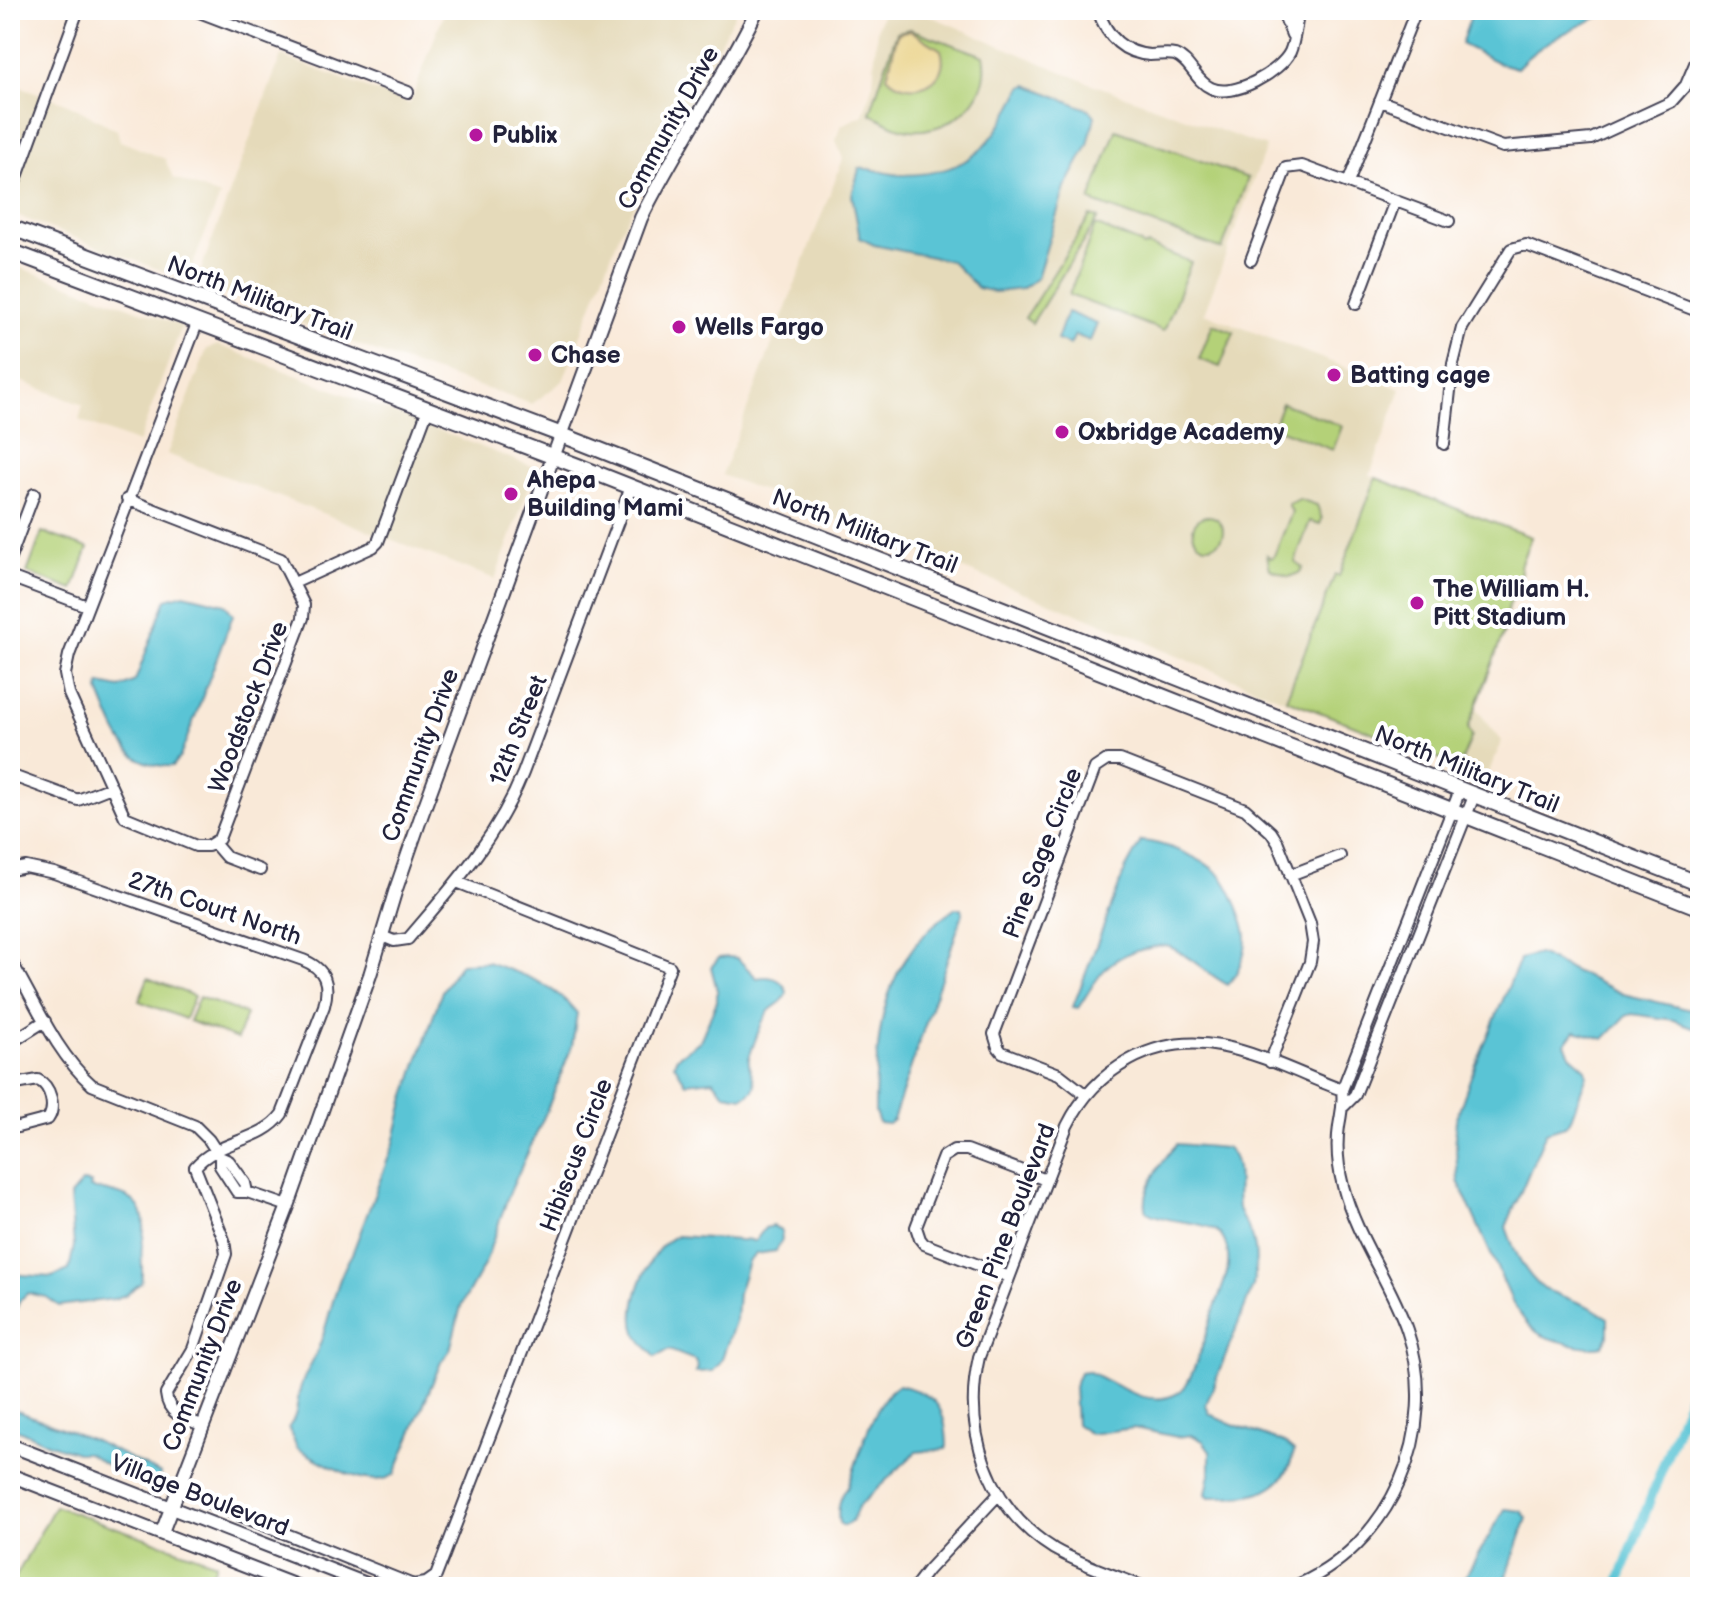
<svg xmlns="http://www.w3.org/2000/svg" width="1710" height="1597" font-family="'Balsamiq Sans',sans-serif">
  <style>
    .built { fill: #e5daba }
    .green { fill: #b4d178; stroke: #6b7a5a; stroke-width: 2 }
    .sand { fill: #eeda9e; stroke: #887e6c; stroke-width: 2 }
    .water { fill: #5ac4d5; stroke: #3e7388; stroke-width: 2 }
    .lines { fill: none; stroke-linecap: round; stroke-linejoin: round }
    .canal { stroke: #5ac4d5; stroke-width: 10 }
    .minor-casing { stroke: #424053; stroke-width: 14 }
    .tertiary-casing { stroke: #424053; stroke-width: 16 }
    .secondary-casing { stroke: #424053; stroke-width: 18 }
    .minor { stroke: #fff; stroke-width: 10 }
    .tertiary { stroke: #fff; stroke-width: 12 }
    .secondary { stroke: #fff; stroke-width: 14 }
    .poi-dot { fill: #b5179e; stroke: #fff; stroke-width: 3 }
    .labels { text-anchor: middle; stroke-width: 8; stroke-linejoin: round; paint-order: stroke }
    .street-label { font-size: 24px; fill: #22223b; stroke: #fff }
    .poi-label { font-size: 24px; font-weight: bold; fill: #22223b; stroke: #fff; text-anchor: start }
  </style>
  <rect width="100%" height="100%" fill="#fff"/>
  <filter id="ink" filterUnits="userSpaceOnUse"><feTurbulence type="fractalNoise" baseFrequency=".0125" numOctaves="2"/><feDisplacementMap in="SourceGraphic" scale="16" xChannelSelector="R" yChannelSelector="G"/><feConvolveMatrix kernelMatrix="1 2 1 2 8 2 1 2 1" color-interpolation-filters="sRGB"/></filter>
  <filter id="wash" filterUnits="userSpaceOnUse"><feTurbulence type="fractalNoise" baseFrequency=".006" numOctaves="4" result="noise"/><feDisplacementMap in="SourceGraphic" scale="32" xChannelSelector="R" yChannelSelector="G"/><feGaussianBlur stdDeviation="1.8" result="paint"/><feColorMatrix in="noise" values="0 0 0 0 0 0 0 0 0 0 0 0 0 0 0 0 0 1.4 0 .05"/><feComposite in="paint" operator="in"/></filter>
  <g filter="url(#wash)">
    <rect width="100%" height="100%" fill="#f9e9d8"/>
    <path class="built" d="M 445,10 L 737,10 L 621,230 L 563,381 L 532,404 L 385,355 L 196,283 L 281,56 L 410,104 Z
      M 883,10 L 916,10 L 1089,83 L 1266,147 L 1204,313 L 1401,389 L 1370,475 L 1533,536 L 1522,566 L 1523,575 L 1502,628 L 1505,631 L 1477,705 L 1477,710 L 1502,741 L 1488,774 L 1450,760 L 1440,760 L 1285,700 L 1160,649 L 1138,637 L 722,475 L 843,159 L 836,140 L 842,125 L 863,115 L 873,83 L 877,30 Z
      M 10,83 L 66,103 L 117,130 L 120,141 L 165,159 L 173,178 L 220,196 L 187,280 L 10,213 Z
      M 10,264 L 182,326 L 138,443 L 79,420 L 83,405 L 10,377 Z
      M 218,345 L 536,468 L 495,579 L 167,454 L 207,349 Z"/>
    <path class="green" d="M 910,29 L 984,56 C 994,100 945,138 904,129 C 891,126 881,119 870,113 L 897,32 Z
      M 1116,130 L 1248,178 L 1222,249 L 1090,201 Z
      M 1090,216 L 1098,218 L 1032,323 L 1025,318 Z
      M 1095,225 L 1140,243 L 1143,247 L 1148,245 L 1191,262 L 1164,331 L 1069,295 Z
      M 1213,324 L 1234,332 L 1220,367 L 1199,359 Z
      M 1282,403 L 1342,426 L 1333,450 L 1273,427 Z
      M 1376,478 L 1531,537 L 1520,566 L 1521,575 L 1500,629 L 1504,632 L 1468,728 L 1472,736 L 1461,762 L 1440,759 L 1286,699 L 1335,575 L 1339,576 Z
      M 1299,499 L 1317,505 L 1322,519 L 1320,524 L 1310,521 L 1295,562 L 1303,568 L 1299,573 L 1289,577 L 1270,569 L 1267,555 L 1271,558 L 1274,556 L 1292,512 L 1288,504 Z
      M1193 531a15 15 0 1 1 30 0a15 15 0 1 1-30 0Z
      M 42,532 L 88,548 L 73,590 L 27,573 Z
      M 148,978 L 194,996 L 185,1019 L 139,1001 Z
      M 199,997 L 246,1014 L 237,1039 L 189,1021 Z
      M 55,1506 L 216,1563 L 209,1587 L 10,1587 Z"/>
    <path class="sand" d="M 910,30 L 941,50 C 952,84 908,100 887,76 L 898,33 Z"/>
    <path class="water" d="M 1473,10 L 1615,10 C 1581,25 1542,40 1517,68 L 1499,63 L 1461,44 Z
      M 1028,85 L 1090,110 L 1095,116 L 1088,145 L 1065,188 L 1037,278 L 1022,289 L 994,292 L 978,288 L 951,261 L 874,245 L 860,238 L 852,195 L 859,169 C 874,167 887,175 902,175 C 973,174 993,144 1022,87 Z
      M 1067,312 L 1097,324 L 1090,341 L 1075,335 L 1070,345 L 1057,340 Z
      M 184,594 L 225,604 L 233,615 L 180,757 L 172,766 C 124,769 115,728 99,691 L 100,684 L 120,688 L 135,681 L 166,599 Z
      M 1141,841 C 1163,842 1205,859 1220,875 C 1230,886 1247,925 1246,939 C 1246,954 1238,973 1228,985 C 1207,974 1192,957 1170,947 C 1162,944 1154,947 1145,949 C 1106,956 1098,978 1078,1008 L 1073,1007 L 1125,870 Z
      M 956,908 L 962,908 L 963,913 L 893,1120 L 888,1124 L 879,1123 L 875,1112 C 876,1030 881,957 956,908 Z
      M 1538,954 L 1623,994 L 1700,1012 L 1700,1030 L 1674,1020 L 1632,1014 L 1626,1016 L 1604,1039 L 1575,1031 L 1565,1044 L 1570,1055 L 1586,1069 L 1587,1075 L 1570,1121 L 1565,1126 L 1546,1132 L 1506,1227 C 1514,1250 1524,1274 1544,1289 L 1590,1307 L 1608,1318 L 1608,1336 L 1602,1346 C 1588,1350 1547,1340 1535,1331 C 1525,1324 1518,1311 1512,1301 L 1458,1181 L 1455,1132 L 1456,1120 L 1471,1076 L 1520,959 Z
      M 728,957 L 737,958 L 757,978 C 769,975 783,978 787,992 C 783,1003 778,1003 770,1010 C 763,1016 752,1049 749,1058 C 746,1075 767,1086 743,1097 L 725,1094 L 713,1080 L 686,1083 L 674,1064 L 677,1057 L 700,1041 L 717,1001 L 717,990 L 711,967 L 719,958 Z
      M 487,962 C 522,974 553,983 577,1013 L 572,1046 L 547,1110 L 509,1194 L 485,1263 L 461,1306 L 450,1350 L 441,1362 L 395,1474 C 370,1493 320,1461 297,1448 L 289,1427 C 299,1414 296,1401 301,1386 C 306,1371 316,1357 321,1341 C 331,1313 336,1279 352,1254 L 394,1143 L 404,1101 L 442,991 L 461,963 Z
      M 1177,1144 L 1226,1148 C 1244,1160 1235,1189 1238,1208 C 1240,1218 1248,1226 1252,1236 C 1258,1252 1256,1270 1253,1286 L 1206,1405 L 1209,1413 L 1219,1419 L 1284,1443 L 1294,1451 C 1285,1497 1248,1497 1209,1497 L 1206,1494 L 1210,1474 L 1210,1451 L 1203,1441 L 1192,1435 L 1177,1437 L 1134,1428 L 1090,1434 L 1076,1424 L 1074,1387 L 1080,1372 L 1087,1371 C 1114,1382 1144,1408 1174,1395 C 1179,1393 1185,1388 1187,1383 C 1199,1362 1205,1336 1213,1313 C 1217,1300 1224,1286 1227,1272 C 1230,1259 1228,1242 1218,1232 C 1206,1221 1165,1223 1147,1212 C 1140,1191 1163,1159 1177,1144 Z
      M 82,1182 L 91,1183 L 90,1188 C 131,1194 151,1201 142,1245 C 140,1258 144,1270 141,1283 L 125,1295 L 114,1299 L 73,1304 L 59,1306 L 46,1297 L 28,1293 L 20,1300 L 15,1311 L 10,1310 L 10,1274 L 52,1277 L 69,1270 L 74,1246 L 70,1196 Z
      M 773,1226 L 781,1230 L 782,1240 L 776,1251 L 756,1254 L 748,1262 L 738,1293 L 736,1319 L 721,1361 L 713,1371 L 696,1372 L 698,1367 L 695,1360 L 669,1350 L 655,1357 C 649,1349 640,1342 636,1332 C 626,1306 650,1244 677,1236 L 755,1241 L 765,1228 Z
      M 898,1385 C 937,1394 946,1407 947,1446 L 946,1449 L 916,1452 L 859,1506 L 851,1522 L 844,1526 L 839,1523 C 837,1509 839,1498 848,1486 C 859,1458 873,1400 898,1385 Z
      M 10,1408 L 95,1441 L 161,1474 L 158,1479 L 149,1483 L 141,1477 L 105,1464 L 87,1453 L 77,1453 L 47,1443 L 10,1426 Z
      M 1505,1509 L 1521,1511 L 1527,1518 L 1503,1587 L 1457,1587 L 1468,1572 Z"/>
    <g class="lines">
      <path class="canal" d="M 1617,1587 L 1700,1368"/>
    </g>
  </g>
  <g filter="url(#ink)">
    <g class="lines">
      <g class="minor-casing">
        <path id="minor" d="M 194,10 L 408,92
          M 1098,10 C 1106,35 1122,53 1150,55 C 1159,55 1167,53 1175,55 C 1191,61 1195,81 1211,88 C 1233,99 1280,72 1290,52 C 1295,41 1296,22 1299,10
          M 1282,10 L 1292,35
          M 1380,101 L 1503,147 L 1591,139 L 1671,102 L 1686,85 L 1700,52
          M 1348,183 L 1449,221
          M 10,196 L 78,10
          M 1251,260 L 1286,168 L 1302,166 L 1348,183 L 1416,10
          M 1356,304 L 1395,201
          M 1444,444 L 1453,364 L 1462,328 L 1511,249 L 1526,245 L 1700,312
          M 127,499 L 281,559 L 304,605 L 303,618 L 219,839 L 208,846 L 196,846 L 125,817 L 69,694 L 65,674 L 69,655 L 198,321
          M 10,558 L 34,494
          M 10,577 L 87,606
          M 294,583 L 373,547 L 378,542 L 428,409
          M 10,775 L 78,800 L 111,787
          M 214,843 L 226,857 L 260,870
          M 10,870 L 26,867 L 54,873 L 303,960 C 326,969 330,984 324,1006 L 282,1114 C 262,1142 217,1140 195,1167 L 224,1240 L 226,1254 L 193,1349 L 166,1394 C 168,1415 185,1419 202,1425
          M 1290,875 L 1340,856
          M 382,936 L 394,941 L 408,939 C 453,886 497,838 523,773 L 631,487
          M 10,959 C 35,1001 55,1052 92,1085 L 195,1126 L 209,1140 L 220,1157 L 229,1161 L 245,1183 L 247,1192
          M 10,1043 L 45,1021
          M 10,1085 L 38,1080 C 51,1086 56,1108 48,1119 L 10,1129
          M 1086,1095 L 1059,1074 L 1002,1052 L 998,1047 L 994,1034 L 1095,768 L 1107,760 L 1120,760 L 1245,809 L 1271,832 L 1278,843 L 1310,923 L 1313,942 L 1310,962 L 1270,1062
          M 1344,1106 L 1355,1095 L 1474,796
          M 220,1157 L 220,1166 L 237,1192 L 247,1192 L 288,1206
          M 1009,1277 L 924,1244 L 920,1239 L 916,1227 L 943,1157 L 954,1150 L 967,1150 L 1046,1180
          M 209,1503 L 413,1585 L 426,1583 L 436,1576 L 670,967 L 457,882
          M 915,1587 L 928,1570 L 999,1494
          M 1144,1587 C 1114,1575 1082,1565 1054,1549 C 988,1508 962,1431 979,1357 L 1067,1126 C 1095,1069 1155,1034 1220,1046 C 1260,1053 1304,1076 1342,1090
          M 1292,1587 C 1391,1548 1442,1430 1407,1330 C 1390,1281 1356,1237 1343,1186 C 1338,1167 1336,1146 1339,1126 C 1341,1113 1344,1104 1342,1090 L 1460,790"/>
      </g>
      <g class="tertiary-casing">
        <path id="tertiary" d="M 10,1445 L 374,1587
          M 10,1475 L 299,1587
          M 162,1532 L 288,1206 L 370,975 L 396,889 L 422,814 L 641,218 C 676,147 722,82 757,10"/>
      </g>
      <g class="secondary-casing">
        <path id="secondary" d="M 10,227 L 562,435 L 1700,884
          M 10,251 L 578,466 L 1700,908"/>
      </g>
      <use href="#minor" class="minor"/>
      <use href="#tertiary" class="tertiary"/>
      <use href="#secondary" class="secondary"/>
    </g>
  </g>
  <g class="poi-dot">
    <circle cx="476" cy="135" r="8"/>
    <circle cx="679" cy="327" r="8"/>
    <circle cx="535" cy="355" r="8"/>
    <circle cx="1334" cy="375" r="8"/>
    <circle cx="1062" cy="432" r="8"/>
    <circle cx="511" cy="494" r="8"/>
    <circle cx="1417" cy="603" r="8"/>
  </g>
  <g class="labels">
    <g class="street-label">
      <text transform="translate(668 128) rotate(-61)" y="8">Community Drive</text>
      <text transform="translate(260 298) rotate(21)" y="8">North Military Trail</text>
      <text transform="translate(865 531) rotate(21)" y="8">North Military Trail</text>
      <text transform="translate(248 707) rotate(-69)" y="8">Woodstock Drive</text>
      <text transform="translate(518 730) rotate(-68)" y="8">12th Street</text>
      <text transform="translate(420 755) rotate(-70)" y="8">Community Drive</text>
      <text transform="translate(1467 769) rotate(22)" y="8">North Military Trail</text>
      <text transform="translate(1042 853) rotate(-69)" y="8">Pine Sage Circle</text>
      <text transform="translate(215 908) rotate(19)" y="8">27th Court North</text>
      <text transform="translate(576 1155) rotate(-69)" y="8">Hibiscus Circle</text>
      <text transform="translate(1005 1236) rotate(-69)" y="8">Green Pine Boulevard</text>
      <text transform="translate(202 1365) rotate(-69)" y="8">Community Drive</text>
      <text transform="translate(200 1495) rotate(21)" y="8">Village Boulevard</text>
    </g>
    <g class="poi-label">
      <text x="492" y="143">Publix</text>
      <text x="695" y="335">Wells Fargo</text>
      <text x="551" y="363">Chase</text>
      <text x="1350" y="383">Batting cage</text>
      <text x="1078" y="440">Oxbridge Academy</text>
      <text x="527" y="488">Ahepa<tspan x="527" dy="28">Building Mami</tspan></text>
      <text x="1433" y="597">The William H.<tspan x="1433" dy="28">Pitt Stadium</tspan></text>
    </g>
  </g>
  <rect width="1710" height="1597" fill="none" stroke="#fff" stroke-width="40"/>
</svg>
